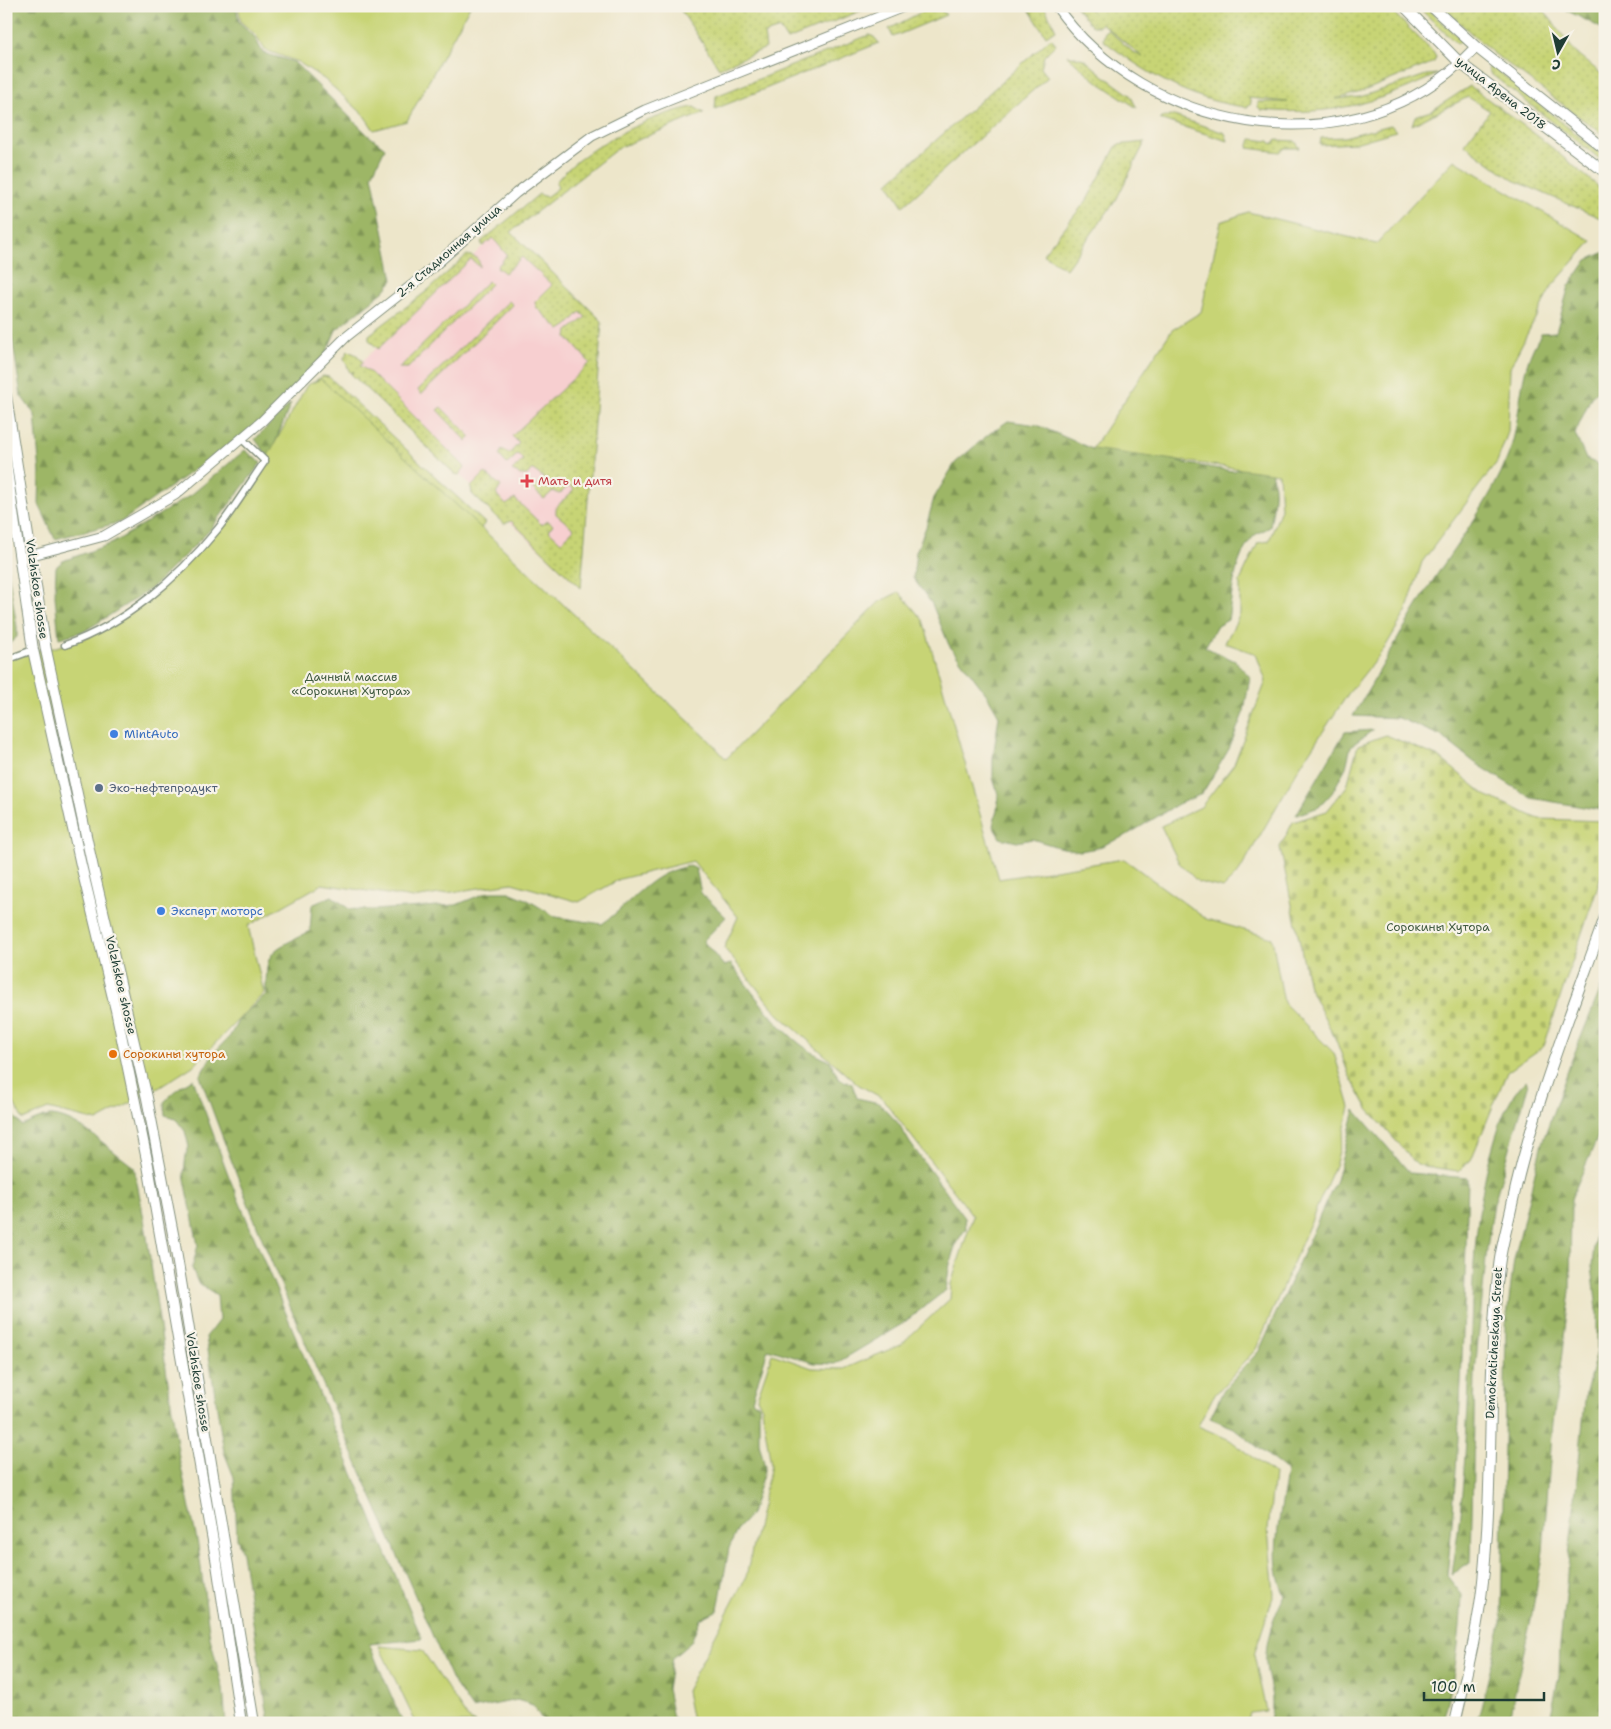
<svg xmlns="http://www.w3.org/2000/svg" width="1611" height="1729" font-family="'Shantell Sans',sans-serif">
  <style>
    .built { fill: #f7cfd0 }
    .grass { fill: url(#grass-dots); stroke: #738854 }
    .forest { fill: url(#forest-firs); stroke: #5e7a4d }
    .cemetery { fill: url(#cemetery-stones); stroke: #738854 }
    .green { fill: #c7d475; stroke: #738854 }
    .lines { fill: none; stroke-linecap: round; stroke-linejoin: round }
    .street-casing { stroke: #86927f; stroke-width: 9 }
    .secondary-casing { stroke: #86927f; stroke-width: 11 }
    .primary-casing { stroke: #86927f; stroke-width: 12 }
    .street { stroke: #fff; stroke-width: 6 }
    .secondary { stroke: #fff; stroke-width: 9 }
    .primary { stroke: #fff; stroke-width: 10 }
    .health-dot { fill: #e0444e; stroke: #f7f3e8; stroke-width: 2 }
    .shop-dot { fill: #3f7fe0; stroke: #f7f3e8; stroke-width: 2 }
    .service-dot { fill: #5c6f8a; stroke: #f7f3e8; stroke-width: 2 }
    .food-dot { fill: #e8710a; stroke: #f7f3e8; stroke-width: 2 }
    .labels { text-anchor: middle; stroke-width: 4.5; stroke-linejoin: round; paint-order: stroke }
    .street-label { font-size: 12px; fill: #1f3d34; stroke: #f7f3e8 }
    .health-label { font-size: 12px; fill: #be3a42; stroke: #f7f3e8; text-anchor: start }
    .park-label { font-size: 12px; fill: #415b41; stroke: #f7f3e8 }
    .shop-label { font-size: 12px; fill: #366cbe; stroke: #f7f3e8; text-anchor: start }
    .service-label { font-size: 12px; fill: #4e5e75; stroke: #f7f3e8; text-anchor: start }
    .food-label { font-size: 12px; fill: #c56008; stroke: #f7f3e8; text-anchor: start }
  </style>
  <defs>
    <pattern id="grass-dots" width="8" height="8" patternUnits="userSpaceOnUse" patternTransform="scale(1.25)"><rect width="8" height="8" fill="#c7d475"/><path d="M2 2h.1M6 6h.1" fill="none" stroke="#aab766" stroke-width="1.8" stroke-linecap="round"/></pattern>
    <pattern id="forest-firs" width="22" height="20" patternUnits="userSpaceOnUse" patternTransform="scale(1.25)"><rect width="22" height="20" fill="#9db666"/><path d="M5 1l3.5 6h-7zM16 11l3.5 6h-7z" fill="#7f9555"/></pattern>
    <pattern id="cemetery-stones" width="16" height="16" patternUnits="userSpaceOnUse" patternTransform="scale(1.25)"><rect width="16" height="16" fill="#c7d475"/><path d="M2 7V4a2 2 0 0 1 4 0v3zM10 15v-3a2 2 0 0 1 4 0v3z" fill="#aab766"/></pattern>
  </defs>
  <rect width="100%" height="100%" fill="#f7f3e8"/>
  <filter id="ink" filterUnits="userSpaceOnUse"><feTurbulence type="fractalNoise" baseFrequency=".02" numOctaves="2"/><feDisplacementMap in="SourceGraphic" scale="10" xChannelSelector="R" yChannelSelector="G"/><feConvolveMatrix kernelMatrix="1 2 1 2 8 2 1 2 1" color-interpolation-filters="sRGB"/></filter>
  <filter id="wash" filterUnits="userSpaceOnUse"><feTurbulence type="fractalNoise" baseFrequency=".0096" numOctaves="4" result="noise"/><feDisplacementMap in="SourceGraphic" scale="20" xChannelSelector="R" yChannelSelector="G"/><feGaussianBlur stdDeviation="1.12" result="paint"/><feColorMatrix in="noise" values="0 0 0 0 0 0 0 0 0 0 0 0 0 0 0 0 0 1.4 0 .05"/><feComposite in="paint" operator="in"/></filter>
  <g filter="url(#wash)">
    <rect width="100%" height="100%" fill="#ede6ca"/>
    <path class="built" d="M 497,233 L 598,329 L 581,588 L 350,373 Z"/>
    <path class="grass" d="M 678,6 L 873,6 L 787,40 L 780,29 L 764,34 L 766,48 L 719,68 Z
      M 933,6 L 939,6 L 946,15 L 893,37 L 889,29 Z
      M 1027,6 L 1044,6 L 1056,30 L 1046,36 Z
      M 1075,6 L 1087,6 L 1091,11 L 1089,6 L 1387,6 L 1433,52 L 1436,57 L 1434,62 L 1361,92 L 1336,99 L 1360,97 L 1426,75 L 1438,74 C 1375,104 1332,116 1261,110 L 1258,107 L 1258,102 L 1288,102 L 1249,98 L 1251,104 L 1247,107 C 1193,102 1145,73 1103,40 L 1105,31 L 1108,30 L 1133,52 L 1143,57 L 1101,23 L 1099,26 L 1092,26 Z
      M 1417,6 L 1424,6 L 1462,40 L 1457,44 Z
      M 1441,6 L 1541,6 L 1575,52 L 1605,77 L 1605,136 L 1492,52 Z
      M 869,35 L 874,37 L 879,43 L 715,109 L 716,96 Z
      M 1051,38 L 1056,44 L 1044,56 L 1041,68 L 1048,77 L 903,206 L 888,183 Z
      M 1067,55 L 1084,59 L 1104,76 L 1130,95 L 1137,108 L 1095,80 Z
      M 1490,67 L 1494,68 L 1605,157 L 1605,163 L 1491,74 L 1488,69 Z
      M 1470,86 L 1539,137 L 1605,192 L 1605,220 L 1513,180 L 1464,144 L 1490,111 L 1468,97 L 1412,125 L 1415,116 L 1431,111 Z
      M 694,107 L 704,113 L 618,148 L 511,232 L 602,321 L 581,588 L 511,521 L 504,524 L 472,494 L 471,487 L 485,473 L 501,486 L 496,494 L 506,505 L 515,499 L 542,525 L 548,521 L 553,525 L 548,530 L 561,542 L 574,529 L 556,514 L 556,507 L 574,490 L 570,485 L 559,494 L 553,491 L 544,499 L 533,489 L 544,478 L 532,469 L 527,475 L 521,475 L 512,471 L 523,460 L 518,454 L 507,464 L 499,455 L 502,450 L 509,454 L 519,443 L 512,436 L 590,363 L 567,337 L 568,331 L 586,317 L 580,312 L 568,325 L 560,330 L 536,307 L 535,302 L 552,285 L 522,257 L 505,273 L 497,267 L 507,255 L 493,238 L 483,246 L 481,242 L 539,194 L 546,197 L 558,188 L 556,182 C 582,148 653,113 694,107 Z
      M 1171,115 L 1225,133 L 1228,141 L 1159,119 Z
      M 1391,125 L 1396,131 L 1355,143 L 1320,145 L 1321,138 L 1344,137 Z
      M 1251,139 L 1269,141 L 1270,143 L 1275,144 L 1276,140 L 1295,141 L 1300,148 L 1285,148 L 1280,152 L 1248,148 Z
      M 1145,142 L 1116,200 L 1066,269 L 1043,254 L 1087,200 L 1117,145 Z
      M 467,255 C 475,257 479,257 480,267 L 471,259 L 378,349 L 369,340 L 369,335 L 427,291 Z
      M 488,281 L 491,284 L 408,368 L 399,368 Z
      M 509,301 L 513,305 L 421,395 L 418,390 Z
      M 348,351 L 357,355 L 363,362 L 360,366 L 371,373 L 465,467 L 459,475 L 455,474 L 351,374 L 354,371 L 350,373 L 344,358 Z
      M 323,376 L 329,377 L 485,523 L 474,537 L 316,380 Z
      M 441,407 L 471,437 L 467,441 L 437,410 Z"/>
    <path class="forest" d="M 6,6 L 236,6 L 239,22 L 254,36 L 263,53 L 294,62 L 368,135 L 385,148 L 372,175 L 393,280 L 384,291 L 336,330 L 323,360 L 262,421 L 121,522 L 55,539 L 39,504 L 40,474 L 35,415 L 21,396 L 6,297 Z
      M 1558,6 L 1605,6 L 1605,30 Z
      M 1605,252 L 1605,385 L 1591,397 L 1575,434 L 1586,459 L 1605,467 L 1605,809 L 1601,810 L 1531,798 L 1474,762 L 1441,736 L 1399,718 L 1353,716 C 1380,671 1405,624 1434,579 C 1460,539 1491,501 1508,456 C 1524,415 1515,373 1542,333 L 1556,332 L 1569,286 L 1587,260 Z
      M 291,403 L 269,458 L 255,439 Z
      M 1008,421 L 1037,425 L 1092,449 L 1141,450 L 1188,464 L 1233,471 L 1264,462 C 1280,478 1273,507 1270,527 C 1265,530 1256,533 1253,537 C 1233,561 1233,591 1228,620 L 1217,626 L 1205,647 L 1235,661 L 1250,677 L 1244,711 L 1229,749 L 1202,794 L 1178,804 L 1125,836 L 1097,848 L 1080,851 L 1058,847 L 1032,839 L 1017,842 L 1000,838 L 993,826 L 997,810 L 998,794 L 993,778 L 993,758 L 999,716 L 987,695 L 949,645 L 932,604 L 913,578 L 916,552 L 926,527 L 934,498 L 955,463 L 989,434 Z
      M 245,450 L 261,463 L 209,531 L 152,588 L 85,631 L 59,638 L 55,596 L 56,567 L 63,561 L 113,543 L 191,495 Z
      M 6,559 L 17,627 L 17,637 L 8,645 Z
      M 1373,730 L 1351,746 L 1346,767 L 1332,793 L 1319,807 L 1296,815 L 1345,732 Z
      M 690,866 L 696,869 L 701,893 L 726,917 L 703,941 L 724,966 L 731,964 C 758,999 787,1045 830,1061 L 839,1079 L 852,1084 L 857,1098 L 879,1103 L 899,1124 L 910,1143 L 965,1218 L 966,1229 C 951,1246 949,1268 946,1290 L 902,1324 L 835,1364 L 814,1363 L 768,1349 L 752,1400 L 759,1405 L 759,1443 L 765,1467 L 751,1514 L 738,1528 L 729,1548 L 718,1610 L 700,1619 L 691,1642 L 672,1658 L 667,1689 L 674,1723 L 544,1723 L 533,1705 L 517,1700 L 472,1709 L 451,1678 C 365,1479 273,1280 200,1076 L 212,1055 L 230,1036 L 239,1019 L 266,994 C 266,946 270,953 310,931 L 312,905 L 332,896 L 349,909 L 371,910 L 456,905 L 488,892 L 509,892 L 526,899 L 556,917 L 602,924 C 632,903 650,871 690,866 Z
      M 1605,978 L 1605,1120 L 1571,1199 L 1570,1291 L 1553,1422 L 1543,1551 L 1531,1619 L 1508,1723 L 1476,1723 L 1481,1708 L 1501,1625 L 1506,1325 L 1514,1260 L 1542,1143 L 1571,1062 Z
      M 193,1079 L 229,1177 L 422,1639 L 369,1644 L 403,1723 L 269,1723 L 242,1553 L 237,1538 L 234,1477 L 224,1452 L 206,1337 L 219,1320 L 217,1295 L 198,1283 L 192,1268 L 198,1245 L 184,1174 L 186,1154 L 189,1147 L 185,1131 L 175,1118 L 165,1115 L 164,1102 L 181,1086 Z
      M 1526,1080 L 1528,1086 L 1494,1203 L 1487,1248 L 1475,1372 L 1471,1563 L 1452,1574 C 1462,1512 1466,1448 1469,1385 C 1473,1303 1470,1222 1494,1143 C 1501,1119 1508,1098 1526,1080 Z
      M 6,1105 L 22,1126 C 31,1122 43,1116 52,1116 C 79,1118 111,1151 134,1167 L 146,1230 L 179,1458 L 198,1545 L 210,1638 L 223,1688 L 226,1723 L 6,1723 Z
      M 1355,1110 L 1410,1173 L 1468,1178 C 1464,1311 1461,1443 1447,1576 L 1462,1595 C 1460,1638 1455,1681 1442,1723 L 1269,1723 C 1278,1693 1264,1679 1266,1654 C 1267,1635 1276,1611 1285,1595 C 1266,1560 1283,1508 1287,1471 L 1234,1428 L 1210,1418 L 1224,1389 L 1259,1351 L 1336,1180 Z
      M 1605,1193 L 1605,1723 L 1549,1723 L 1559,1676 L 1560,1645 L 1586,1392 L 1597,1351 L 1597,1310 L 1592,1265 L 1596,1230 Z"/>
    <path class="cemetery" d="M 1386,735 L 1439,757 L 1485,795 L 1539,819 L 1605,821 L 1605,864 L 1544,1046 L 1507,1072 L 1471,1160 L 1458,1171 L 1417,1165 L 1368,1109 L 1349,1075 L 1336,1040 L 1309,987 L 1280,847 L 1293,822 L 1327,811 L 1347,786 L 1358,745 Z"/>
    <path class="green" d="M 238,6 L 470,6 L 407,121 L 374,130 L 363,114 L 324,79 L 298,62 L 265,50 L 256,35 L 241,22 Z
      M 1454,160 L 1592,241 L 1552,286 L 1510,367 L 1508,432 L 1497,462 L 1422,562 L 1406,612 L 1384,649 L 1348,694 L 1300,766 L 1239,872 L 1223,888 L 1198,882 L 1179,863 L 1161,826 L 1201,807 L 1234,764 L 1266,681 L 1256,654 L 1225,643 L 1240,614 L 1240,581 L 1258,543 L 1269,541 L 1281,509 L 1279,474 L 1092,449 L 1172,330 L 1201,312 L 1221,222 L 1248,212 L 1376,244 Z
      M 321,379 L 710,741 L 726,759 L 879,602 L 899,592 L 923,620 L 999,879 L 1124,859 L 1206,919 L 1272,938 L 1284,1003 L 1334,1053 L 1350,1107 L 1336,1163 L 1256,1349 L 1213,1397 L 1198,1426 L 1230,1440 L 1274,1474 L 1268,1530 L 1274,1594 L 1254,1655 L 1266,1711 L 1249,1713 L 1246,1723 L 692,1722 L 686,1691 L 746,1577 L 771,1465 L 762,1408 L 757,1398 L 772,1354 L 812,1368 L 844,1369 L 900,1345 L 950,1299 L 951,1284 L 973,1216 L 882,1098 L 859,1085 L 778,1014 L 724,948 L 738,917 L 693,861 L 620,879 L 579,902 L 512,883 L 413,898 L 322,884 L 248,926 L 264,993 L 193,1066 L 157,1089 L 97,1121 L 48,1109 L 23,1120 L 9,1094 L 6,1094 L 6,655 L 24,654 L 33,650 L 46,650 L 89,637 L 158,592 L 217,530 L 265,461 L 307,385 Z
      M 379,1646 L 422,1650 L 468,1719 L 476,1723 L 416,1723 Z"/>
  </g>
  <g filter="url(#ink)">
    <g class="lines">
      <g class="street-casing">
        <path id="street" d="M 65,645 C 125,624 177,579 217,530 C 234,509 249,484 265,461 L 242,439
          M 6,660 L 33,650"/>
      </g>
      <g class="secondary-casing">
        <path id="secondary" d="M 1056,6 C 1145,132 1343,169 1460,63
          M 25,557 L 104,536 L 175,495 L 262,421 L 346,337 L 422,277 L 516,193 L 592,136 L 645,110 L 906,6"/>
      </g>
      <g class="primary-casing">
        <path id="primary" d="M 1404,6 L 1460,63 L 1605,172
          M 1431,6 L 1476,47 L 1605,149
          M 1460,63 L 1476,47
          M 6,396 L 46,650 L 93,868 L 147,1098 L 174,1239 L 254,1723
          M 6,464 L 33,650 L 81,865 L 116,1010 L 148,1165 L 217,1564 L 241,1723
          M 1455,1723 C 1466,1676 1478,1629 1483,1581 C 1494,1476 1487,1370 1499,1266 C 1501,1247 1507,1228 1511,1209 C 1532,1109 1571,1013 1605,917"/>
      </g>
      <use href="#street" class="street"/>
      <use href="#secondary" class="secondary"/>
      <use href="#primary" class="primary"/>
    </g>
  </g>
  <path class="health-dot" d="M524.5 473.5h5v5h5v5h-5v5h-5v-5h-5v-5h5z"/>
  <g class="shop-dot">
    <circle cx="114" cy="734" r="5"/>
    <circle cx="161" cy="911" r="5"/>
  </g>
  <circle class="service-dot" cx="99" cy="788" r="5"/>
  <circle class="food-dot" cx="113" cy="1054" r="5"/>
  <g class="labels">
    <g class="street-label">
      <text transform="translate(1501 93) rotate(38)" y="4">улица Арена 2018</text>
      <text transform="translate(449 251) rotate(-41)" y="4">2-я Стадионная улица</text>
      <text transform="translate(37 589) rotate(82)" y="4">Volzhskoe shosse</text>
      <text transform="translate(121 985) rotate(77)" y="4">Volzhskoe shosse</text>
      <text transform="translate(1494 1343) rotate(-87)" y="4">Demokraticheskaya Street</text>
      <text transform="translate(198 1382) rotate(81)" y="4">Volzhskoe shosse</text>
    </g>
    <g class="health-label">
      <text x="538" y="485">Мать и дитя</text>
    </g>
    <g class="park-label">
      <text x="351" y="681">Дачный массив<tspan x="351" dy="14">«Сорокины Хутора»</tspan></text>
      <text x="1438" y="931">Сорокины Хутора</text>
    </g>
    <g class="shop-label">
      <text x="124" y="738">MintAuto</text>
      <text x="171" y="915">Эксперт моторс</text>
    </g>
    <g class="service-label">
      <text x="109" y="792">Эко-нефтепродукт</text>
    </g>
    <g class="food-label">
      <text x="123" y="1058">Сорокины хутора</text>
    </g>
  </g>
  <rect width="1611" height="1729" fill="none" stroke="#f7f3e8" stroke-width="25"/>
  <g transform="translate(1558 52) rotate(188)" stroke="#f7f3e8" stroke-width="4" paint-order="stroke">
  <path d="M0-4L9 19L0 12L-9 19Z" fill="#1f3d34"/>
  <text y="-8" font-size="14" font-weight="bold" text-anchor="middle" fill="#1f3d34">С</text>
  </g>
  <path d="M1424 1692v8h120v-8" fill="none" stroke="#1f3d34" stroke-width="2.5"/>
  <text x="1431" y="1692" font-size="15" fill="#1f3d34" stroke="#f7f3e8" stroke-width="4" paint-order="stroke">100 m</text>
</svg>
